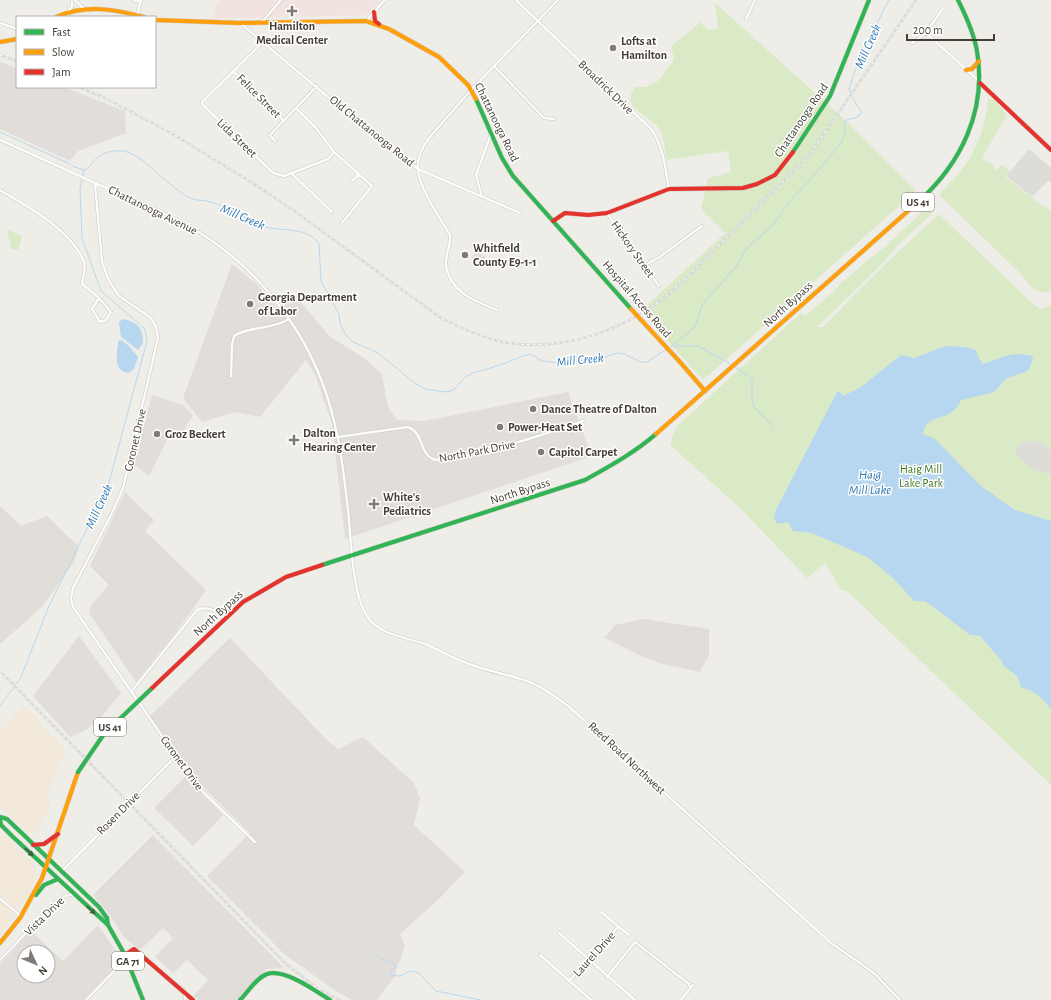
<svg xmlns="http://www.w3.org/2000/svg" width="1051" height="1000" font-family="'Alegreya Sans',sans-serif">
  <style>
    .commercial { fill: #f2e9da }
    .industrial { fill: #e1ded9; fill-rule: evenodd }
    .medical { fill: #f1e3df }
    .green { fill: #dbeac6 }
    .parking { fill: #dedcd7 }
    .water { fill: #b6d7ef }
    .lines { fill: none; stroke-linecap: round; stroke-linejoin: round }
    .stream { stroke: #b6d7ef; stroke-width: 1 }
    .street-casing { stroke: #cbc9c4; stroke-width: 3.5 }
    .fast-casing { stroke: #cecabe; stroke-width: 5 }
    .slow-casing { stroke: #cecabe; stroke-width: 5 }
    .jam-casing { stroke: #cecabe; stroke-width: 5 }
    .street { stroke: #fcfcfc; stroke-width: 2.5 }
    .fast { stroke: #30b455; stroke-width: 4 }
    .slow { stroke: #ff9f0a; stroke-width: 4 }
    .jam { stroke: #e5322d; stroke-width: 4 }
    .rail-casing { stroke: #d8d8d7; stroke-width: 2.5 }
    .rail { stroke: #fff; stroke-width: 1; stroke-dasharray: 3; stroke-linecap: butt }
    .fast-bridge-casing { stroke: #cecabe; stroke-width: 5; stroke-linecap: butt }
    .slow-bridge-casing { stroke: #cecabe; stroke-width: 5; stroke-linecap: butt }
    .fast-bridge { stroke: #30b455; stroke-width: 4 }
    .slow-bridge { stroke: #ff9f0a; stroke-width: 4 }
    .oneway { fill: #3f613e }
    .poi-dot { fill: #807b73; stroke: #fff; stroke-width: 1.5 }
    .labels { text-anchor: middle; stroke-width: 3; stroke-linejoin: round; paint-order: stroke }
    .shield { fill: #fff; stroke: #7d7871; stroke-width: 1 }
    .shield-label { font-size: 11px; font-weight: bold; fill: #453e34 }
    .poi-label { font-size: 12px; font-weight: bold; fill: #453e34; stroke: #fff; text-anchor: start }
    .street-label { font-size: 12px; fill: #453e34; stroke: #fff }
    .park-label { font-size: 12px; fill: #447726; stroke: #fff }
    .water-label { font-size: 13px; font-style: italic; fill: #2b77b2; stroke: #fff }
  </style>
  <rect width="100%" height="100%" fill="#eeede8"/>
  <path class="commercial" d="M 24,706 L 39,720 L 37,722 L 63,747 L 65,754 L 46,795 L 50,800 L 50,806 L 44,818 L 45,820 L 34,833 L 32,831 L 29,834 L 0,807 L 0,732 Z
    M 0,831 L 34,864 L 37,875 L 30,892 L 0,935 L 0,894 L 3,889 L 0,883 Z"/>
  <path class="industrial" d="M 0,62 L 17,68 L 17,87 L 64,87 L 125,111 L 126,133 L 78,151 L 70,161 L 0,129 Z
    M 477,251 L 486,258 L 482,264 L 472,257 Z
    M 232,264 L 258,285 L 276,307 L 294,294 L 329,336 L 364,358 L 382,374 L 388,407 L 397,420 L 424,421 L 568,392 L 592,456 L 345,539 L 332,424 L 316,377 L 306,360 L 260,417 L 236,412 L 202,422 L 183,398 Z
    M 152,395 L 183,405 L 193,415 L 182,433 L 172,430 L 149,476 L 133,464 Z
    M 125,492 L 154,520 L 145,531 L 206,590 L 175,634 L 136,682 L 89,613 L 90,607 L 109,585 L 90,566 Z
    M 0,506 L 21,526 L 47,516 L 79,547 L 74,562 L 42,607 L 0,644 Z
    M 644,619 L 709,629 L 709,655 L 700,672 L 661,664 L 639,655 L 605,638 L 615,625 Z
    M 79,636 L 121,693 L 102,716 L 86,730 L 70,737 L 33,696 Z
    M 230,638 L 326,739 L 338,749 L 363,737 L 414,783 L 420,798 L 414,825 L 465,872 L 439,899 L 400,934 L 405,946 L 394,977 L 377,1000 L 352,1000 L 334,990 L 283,953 L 207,876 L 250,833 L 197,781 L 150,716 Z
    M 187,775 L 202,794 L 223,815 L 193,846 L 154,808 Z
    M 153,835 L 213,896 L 284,968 L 267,969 L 237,1000 L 198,1000 L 193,996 L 208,980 L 187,960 L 173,973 L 155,957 L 173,938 L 163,928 L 140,950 L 125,938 L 109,914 L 93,895 Z
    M 98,925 L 122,960 L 83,1000 L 0,1000 L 0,964 L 31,931 L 63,961 ZM 24,952 L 48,952 L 48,976 L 24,976 Z"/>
  <path class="medical" d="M 222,0 L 381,0 L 366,15 L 214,19 L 214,7 Z"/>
  <path class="green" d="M 715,3 L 843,118 L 916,191 L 703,380 L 641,311 L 725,233 L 701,209 L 708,178 L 731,172 L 728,151 L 667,160 C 665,151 664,140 661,132 C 654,116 616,108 636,87 L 646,87 L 658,81 L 674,60 L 671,46 L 701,22 L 708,30 L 718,28 Z
    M 988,99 L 994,100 L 1007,115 L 982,158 L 995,166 L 994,168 L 997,170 L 1002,165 L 1010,171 L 1005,177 L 1044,207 L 1051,210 L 1051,291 L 1042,293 L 1030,286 L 1022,275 L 940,196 L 940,193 C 949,184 958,175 965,165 C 978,147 987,121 988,99 Z
    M 929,205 L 935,211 L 899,244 L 882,264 L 817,327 L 823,327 C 834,318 842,306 852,297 C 881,268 909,241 939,214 L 1032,303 L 1040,309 L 1051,306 L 1051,785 L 848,592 L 845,590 L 842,591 L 825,563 L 807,578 L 740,508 L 670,445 L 676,427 L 801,313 L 805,316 L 832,293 L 840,284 L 869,259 L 885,247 Z
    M 7,229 L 22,236 L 18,250 L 11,249 Z"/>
  <path class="parking" d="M 1029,149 L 1051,168 L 1051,182 L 1048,181 L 1032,197 L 1006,176 Z
    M 1031,440 L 1046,445 L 1046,447 L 1051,449 L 1051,475 L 1032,469 L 1024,463 L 1016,453 L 1015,448 L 1018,448 L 1020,443 L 1025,441 L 1029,442 Z"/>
  <path class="water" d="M 122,319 C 137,321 143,328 143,343 L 138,350 L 121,337 L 119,323 Z
    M 121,340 L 129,346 L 138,357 L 134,369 L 128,373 C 113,370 117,355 118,344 L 118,341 Z
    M 945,346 L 965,347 L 976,350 L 978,357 L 983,364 C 1002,358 1012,351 1033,356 L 1032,362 L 1028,371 L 1007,378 L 994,392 L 961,400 C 949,426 927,410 923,434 L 935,439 L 981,486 L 1015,510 L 1051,521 L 1051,709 C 1042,698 1035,691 1021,687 L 1017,676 L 1004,666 L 1001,660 L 980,636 L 970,635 C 965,631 929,603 924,601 C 921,601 917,601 914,601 L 893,578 L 867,557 L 812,533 L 793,531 L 788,522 L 777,524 L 774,518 L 776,510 L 837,392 L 840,392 L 843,396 L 861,387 L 901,355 L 914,358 Z"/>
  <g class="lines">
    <path class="stream" d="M 851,94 L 849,89 L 860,56 L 889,0
      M 0,132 L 70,164
      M 72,166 L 84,170
      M 673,346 L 698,346 L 731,364
      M 669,348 L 695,327 L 702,305 L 735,268 L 747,248 L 774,224 L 788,203 L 809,181 L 841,143 L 845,133 L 844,123 L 846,120 L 855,118 L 862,113 L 852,97
      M 735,367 L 750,377 L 752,380 L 752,401 L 754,407 L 773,426
      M 0,706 L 21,677 L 49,606 L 108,486 L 147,341 L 145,329 L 101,291 L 82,238 L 80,188 L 84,170 C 91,167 92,162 97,158 C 103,152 114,150 123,151 C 144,154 169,190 193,199 C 199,201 205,200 211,202 C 218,204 226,208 233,211 C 244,216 254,224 266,227 C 285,232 306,226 319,244 L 321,281 L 339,314 L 340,324 L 345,334 L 353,342 L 378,353 L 416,384 L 425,389 L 446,392 L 454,390 L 464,378 L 473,373 L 500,365 L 523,356 L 530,354 L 542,361 L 562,363 L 605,357 L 617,353 L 625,354 L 640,362 L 647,362 L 667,349
      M 378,957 L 393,963 L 395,967 L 389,973 C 397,978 402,976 410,971 L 419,973 L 436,991 L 481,1000"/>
    <g class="street-casing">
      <path id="street" d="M 75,0 L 83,8
        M 134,0 L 141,2
        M 516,0 L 651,129 C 664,147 665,168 669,189
        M 68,12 L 72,6 L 72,0
        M 137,15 L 141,0
        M 746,19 L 755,0
        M 366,21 L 385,0
        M 262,22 L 281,0
        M 0,23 L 17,29
        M 240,23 L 384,144 L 418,169 L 520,213
        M 926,33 L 979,81
        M 263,42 L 202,102 L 203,105 L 273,173 L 284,176 L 328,159 L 334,152
        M 912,43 L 926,33 L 943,8
        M 495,67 L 544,118 L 554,119
        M 233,71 L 284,121
        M 296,108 L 315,127 L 334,152 L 372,186 L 342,223
        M 0,140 L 95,183 L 102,262 L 109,281 L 119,296 L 150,317 L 156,327 L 158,338 L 123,488 L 113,511 L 73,588 L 71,599 L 73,607 L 193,781 L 204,793 L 255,842
        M 275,141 L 270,135 L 317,86
        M 291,173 L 332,212
        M 352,181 L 359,174
        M 95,183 C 129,198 165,212 197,231 C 261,270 310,335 330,406 C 340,440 344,475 348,510 C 351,538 352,598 369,619 C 383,636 406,637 425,644 C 442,651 458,661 475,666 C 492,672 510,675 527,681 C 542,686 554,696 567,705 L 831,943 L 874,973 L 900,1000
        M 0,190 C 28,207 72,230 84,262 C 86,268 83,278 82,284 L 99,298 L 111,312 L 106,320 L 100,322 L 92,309 L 99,298
        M 482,197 L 476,175 L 491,134
        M 607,213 L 659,286
        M 643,266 L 658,258 L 702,226
        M 497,310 C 475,301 451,293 446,266 C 445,255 451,246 450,235 C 441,220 418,186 418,169 C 417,158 423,146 429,138 L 471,90 L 558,0
        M 231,376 L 232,345 L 234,336 C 248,326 272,330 289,319
        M 338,437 L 408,427 C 424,433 419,453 433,459 C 450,466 561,429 583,421
        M 131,692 L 197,610 C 208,605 217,611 224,618
        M 62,871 L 176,756
        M 0,899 L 21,916
        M 601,912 L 629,935
        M 559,933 L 635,1000
        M 540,955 L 591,1000
        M 0,960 L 56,902 L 65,896 L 74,894
        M 607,977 L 635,942 L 689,984 L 690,988
        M 569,981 L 618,927
        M 86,1000 L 123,962 L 125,956
        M 185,1000 L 185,993
        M 681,1000 L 693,985"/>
    </g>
    <g class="fast-casing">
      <path id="fast" d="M 476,99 L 502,158 L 513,176 L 631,309
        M 793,152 L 830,96 L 869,0
        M 917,203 C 961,164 987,111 977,51 C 974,33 966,16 958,0
        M 322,565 L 585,480 C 610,466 634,453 656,434
        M 0,817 L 7,819 L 99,907 L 107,918 L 108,925 L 125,955 L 143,1000
        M 0,820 L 1,825 L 12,836 L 108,925
        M 36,895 L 44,885 L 58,879
        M 240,1000 C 248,992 256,978 267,974 C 284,968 316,991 330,1000"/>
    </g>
    <g class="slow-casing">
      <path id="slow" d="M 56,17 C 86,4 113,9 144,17
        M 155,20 L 240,23 L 366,21 L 389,29 L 439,57 L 468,85 L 476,99
        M 0,42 L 17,39
        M 966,70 L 972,69 L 979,61
        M 680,362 L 705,391
        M 656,434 L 917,203
        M 0,943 L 20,918 L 42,878 L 78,772"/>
    </g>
    <g class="jam-casing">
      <path id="jam" d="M 374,12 L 375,21 L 379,24
        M 980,83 L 1051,150
        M 553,221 L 565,213 L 588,215 L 607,213 L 669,189 L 743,188 L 757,184 L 775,175 L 793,152
        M 150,690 L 243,602 L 286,577 L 322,565
        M 33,845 L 44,844 L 58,834
        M 125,955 L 134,949 L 193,1000"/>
    </g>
    <use href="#street" class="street"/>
    <use href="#fast" class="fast"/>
    <use href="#slow" class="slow"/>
    <use href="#jam" class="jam"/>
    <g class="rail-casing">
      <path id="rail" d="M 0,55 L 17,61
        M 78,87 L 107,99 L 171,133 L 251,182 L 293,210 L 441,318 C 461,328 482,338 503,342 C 551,351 605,337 645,311 C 670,296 690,274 711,253 C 739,225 767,198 795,170 L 813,150 L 916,0
        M 0,671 L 286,964 L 317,988 L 340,1000"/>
    </g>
    <use href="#rail" class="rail"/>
    <g class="fast-bridge-casing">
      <path id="fast-bridge" d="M 78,772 L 104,734 L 150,690"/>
    </g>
    <g class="slow-bridge-casing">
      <path id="slow-bridge" d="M 631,309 L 680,362"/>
    </g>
    <use href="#fast-bridge" class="fast-bridge"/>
    <use href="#slow-bridge" class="slow-bridge"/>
  </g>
  <defs><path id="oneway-solid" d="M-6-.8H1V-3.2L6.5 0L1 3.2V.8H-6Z"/></defs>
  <g class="oneway">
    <use href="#oneway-solid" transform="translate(29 852) rotate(44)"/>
    <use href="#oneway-solid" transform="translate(91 910) rotate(44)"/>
  </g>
  <g class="poi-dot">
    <path d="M290 5h4v4h4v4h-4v4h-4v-4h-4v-4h4z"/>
    <circle cx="613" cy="48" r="4"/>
    <circle cx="465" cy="255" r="4"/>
    <circle cx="250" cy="304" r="4"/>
    <circle cx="533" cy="409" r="4"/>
    <circle cx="500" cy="427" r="4"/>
    <circle cx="157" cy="434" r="4"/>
    <path d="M292 434h4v4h4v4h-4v4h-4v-4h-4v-4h4z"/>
    <circle cx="541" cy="452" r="4"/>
    <path d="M372 498h4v4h4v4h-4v4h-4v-4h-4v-4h4z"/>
  </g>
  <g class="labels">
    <g class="shield">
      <rect x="902" y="193" width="32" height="18" rx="3"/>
      <rect x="94" y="718" width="32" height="18" rx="3"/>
      <rect x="112" y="952" width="32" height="18" rx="3"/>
    </g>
    <g class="shield-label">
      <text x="918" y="206">US 41</text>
      <text x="110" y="731">US 41</text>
      <text x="128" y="965">GA 71</text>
    </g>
    <g class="poi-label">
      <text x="292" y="30" text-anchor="middle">Hamilton<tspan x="292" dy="14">Medical Center</tspan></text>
      <text x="621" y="45">Lofts at<tspan x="621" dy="14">Hamilton</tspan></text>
      <text x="473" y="252">Whitfield<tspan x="473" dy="14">County E9-1-1</tspan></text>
      <text x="258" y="301">Georgia Department<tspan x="258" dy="14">of Labor</tspan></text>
      <text x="541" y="413">Dance Theatre of Dalton</text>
      <text x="508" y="431">Power-Heat Set</text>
      <text x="303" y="437">Dalton<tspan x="303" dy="14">Hearing Center</tspan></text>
      <text x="165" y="438">Groz Beckert</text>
      <text x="549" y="456">Capitol Carpet</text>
      <text x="383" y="501">White's<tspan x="383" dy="14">Pediatrics</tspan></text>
    </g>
    <g class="street-label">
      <text transform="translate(606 87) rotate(44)" y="4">Broadrick Drive</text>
      <text transform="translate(259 96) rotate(45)" y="4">Felice Street</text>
      <text transform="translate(801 120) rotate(-56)" y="4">Chattanooga Road</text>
      <text transform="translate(497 122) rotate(64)" y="4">Chattanooga Road</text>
      <text transform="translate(372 131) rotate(39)" y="4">Old Chattanooga Road</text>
      <text transform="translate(237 138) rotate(44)" y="4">Lida Street</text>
      <text transform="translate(153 210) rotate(26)" y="4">Chattanooga Avenue</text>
      <text transform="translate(633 249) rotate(55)" y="4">Hickory Street</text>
      <text transform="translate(637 299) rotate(49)" y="4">Hospital Access Road</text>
      <text transform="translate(788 304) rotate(-42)" y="4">North Bypass</text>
      <text transform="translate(135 440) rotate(-77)" y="4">Coronet Drive</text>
      <text transform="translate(477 451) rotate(-11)" y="4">North Park Drive</text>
      <text transform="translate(520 491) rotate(-18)" y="4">North Bypass</text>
      <text transform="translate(218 613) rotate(-42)" y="4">North Bypass</text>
      <text transform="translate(627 758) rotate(43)" y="4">Reed Road Northwest</text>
      <text transform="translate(182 763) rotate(54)" y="4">Coronet Drive</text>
      <text transform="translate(118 813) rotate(-45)" y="4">Rosen Drive</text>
      <text transform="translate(44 916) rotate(-44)" y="4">Vista Drive</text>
      <text transform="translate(594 954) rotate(-48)" y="4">Laurel Drive</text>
    </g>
    <g class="park-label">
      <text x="921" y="473">Haig Mill<tspan x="921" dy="14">Lake Park</tspan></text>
    </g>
    <g class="water-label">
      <text transform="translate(867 46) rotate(-66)" y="5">Mill Creek</text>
      <text transform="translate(243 216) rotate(23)" y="5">Mill Creek</text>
      <text transform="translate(580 359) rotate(-6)" y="5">Mill Creek</text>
      <text x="870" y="479">Haig<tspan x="870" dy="15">Mill Lake</tspan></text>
      <text transform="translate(98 506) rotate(-65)" y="5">Mill Creek</text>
    </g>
  </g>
  <rect x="16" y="16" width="140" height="72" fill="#ffffff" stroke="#b5b2ae"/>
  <rect x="24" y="29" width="20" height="6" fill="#30b455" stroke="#b5b2ae"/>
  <text x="52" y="36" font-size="12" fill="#453e34">Fast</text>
  <rect x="24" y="49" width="20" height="6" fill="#ff9f0a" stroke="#b5b2ae"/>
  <text x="52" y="56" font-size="12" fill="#453e34">Slow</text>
  <rect x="24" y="69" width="20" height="6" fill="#e5322d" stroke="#b5b2ae"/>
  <text x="52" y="76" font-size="12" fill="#453e34">Jam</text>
  <g transform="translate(36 964) rotate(134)"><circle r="19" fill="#ffffff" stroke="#b5b2ae"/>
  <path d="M0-3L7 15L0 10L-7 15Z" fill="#807b73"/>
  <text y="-6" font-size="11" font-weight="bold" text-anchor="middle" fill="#453e34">N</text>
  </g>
  <path d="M907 34v6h87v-6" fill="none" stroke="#453e34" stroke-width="2"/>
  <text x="913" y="34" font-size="12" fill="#453e34" stroke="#ffffff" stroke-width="3" paint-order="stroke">200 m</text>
</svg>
